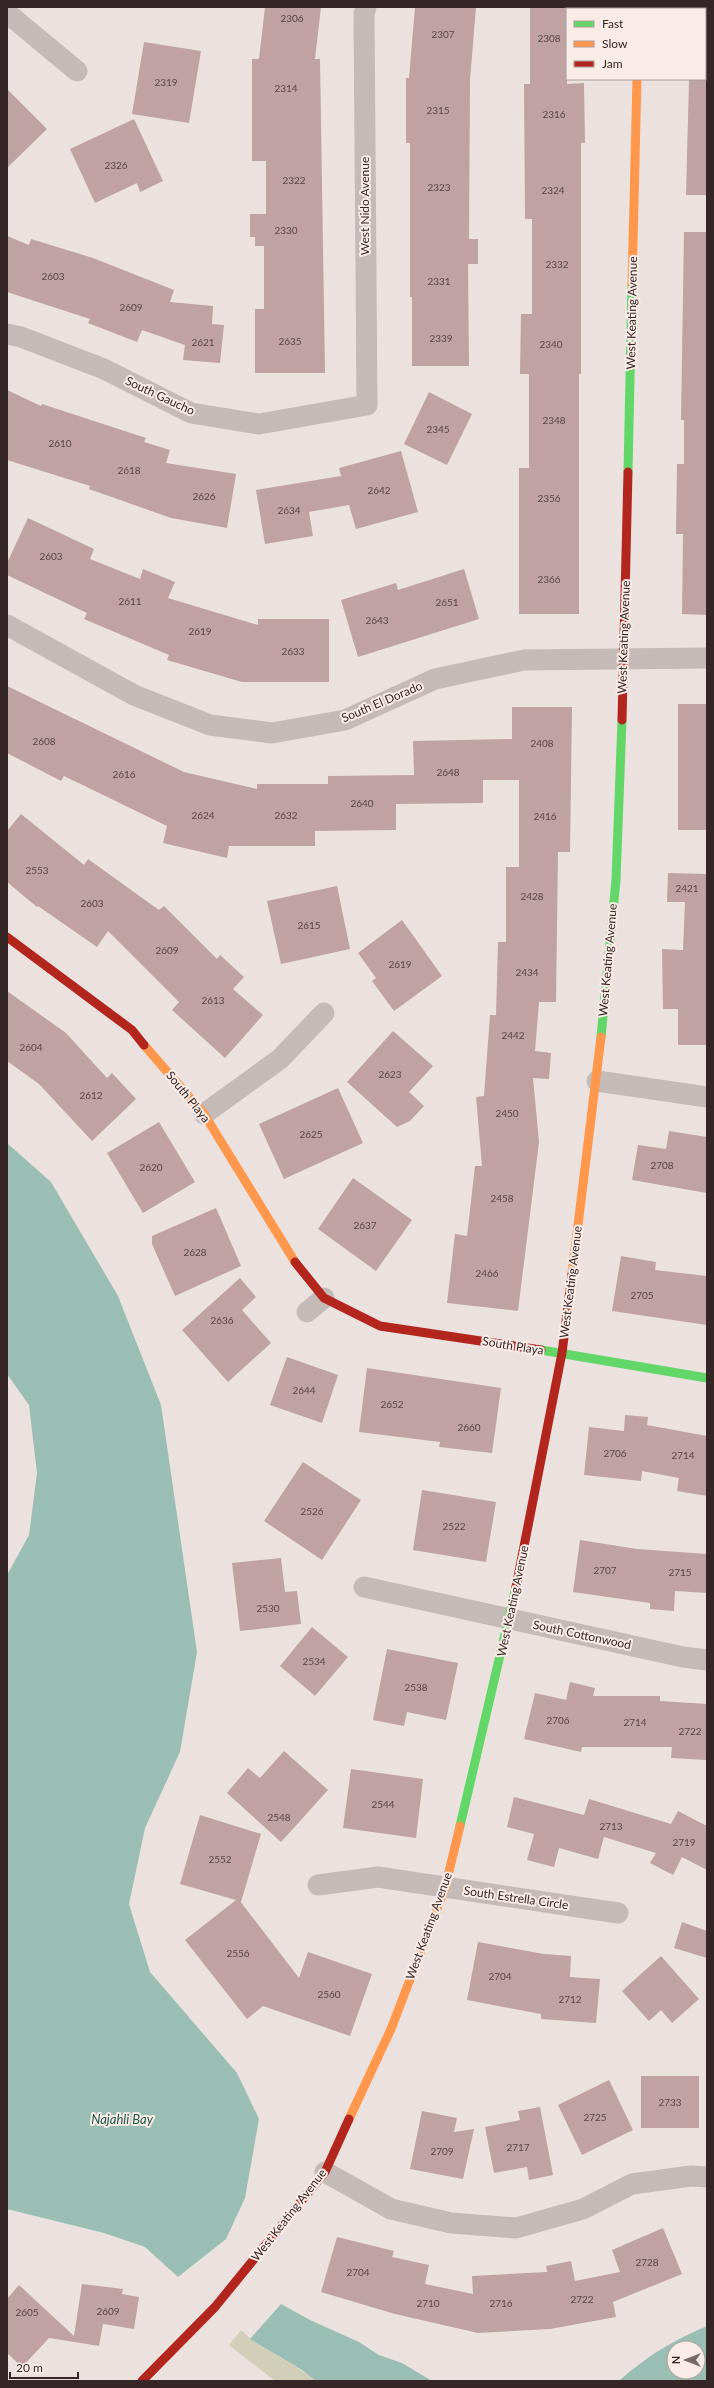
<svg xmlns="http://www.w3.org/2000/svg" width="714" height="2388" font-family="Lato,sans-serif">
  <style>
    .green { fill: #d2cfb8 }
    .water { fill: #9abeb4; fill-rule: evenodd }
    .building { fill: #bfa2a1 }
    .lines { fill: none; stroke-linecap: round; stroke-linejoin: round }
    .street { stroke: #c4bab8; stroke-width: 21 }
    .fast { stroke: #63d668; stroke-width: 9 }
    .slow { stroke: #ff974d; stroke-width: 9 }
    .jam { stroke: #b3261e; stroke-width: 9 }
    .labels { text-anchor: middle; stroke-width: 4; stroke-linejoin: round; paint-order: stroke }
    .number-label { font-size: 10px; fill: #584646 }
    .street-label { font-size: 12px; fill: #352727; stroke: #f9ebe6 }
    .water-label { font-size: 13px; font-style: italic; fill: #1c574a; stroke: #f9ebe6 }
  </style>
  <rect width="100%" height="100%" fill="#ebe2df"/>
  <path class="green" d="M 241,2330 C 263,2351 293,2362 316,2381 L 275,2381 L 229,2345 Z"/>
  <path class="water" d="M 7,1143 L 51,1182 L 118,1296 L 161,1405 L 197,1652 L 180,1752 L 145,1828 L 129,1904 L 150,1972 L 237,2073 L 259,2119 L 245,2198 L 226,2239 L 178,2277 L 145,2247 L 104,2233 L 7,2209 L 7,1575 L 29,1535 L 37,1473 L 29,1405 L 7,1374 Z
    M 281,2304 L 310,2320 L 359,2342 L 379,2355 L 402,2363 L 432,2381 L 316,2381 L 302,2370 L 250,2339 Z
    M 707,2326 L 707,2381 L 619,2381 C 647,2356 672,2341 707,2326 ZM 674,2348 L 698,2348 L 698,2372 L 674,2372 Z"/>
  <path class="building" d="M 265,7 L 321,7 L 315,59 L 320,59 L 325,373 L 255,373 L 255,309 L 264,309 L 264,246 L 255,246 L 255,237 L 250,237 L 250,214 L 266,214 L 266,161 L 252,161 L 252,59 L 259,59 Z
    M 415,7 L 476,7 L 470,80 L 469,239 L 478,239 L 478,264 L 468,264 L 469,366 L 412,366 L 412,297 L 410,297 L 410,143 L 406,143 L 406,78 L 409,78 Z
    M 530,7 L 567,7 L 567,84 L 584,83 L 585,143 L 581,143 L 581,374 L 579,374 L 579,614 L 519,614 L 519,468 L 529,468 L 529,374 L 520,374 L 521,314 L 532,314 L 532,219 L 525,219 L 524,84 L 530,84 Z
    M 144,42 L 201,51 L 189,123 L 132,114 Z
    M 689,79 L 707,79 L 707,195 L 686,195 Z
    M 7,89 L 47,129 L 7,168 Z
    M 134,119 L 163,181 L 140,192 L 137,183 L 95,203 L 70,149 Z
    M 684,232 L 707,232 L 707,615 L 682,614 L 683,534 L 676,534 L 677,464 L 684,464 L 684,420 L 681,420 Z
    M 7,236 L 29,245 L 31,239 L 93,258 L 174,290 L 170,302 L 213,306 L 212,324 L 224,325 L 220,363 L 183,360 L 185,345 L 142,330 L 137,342 L 88,323 L 90,319 L 7,292 Z
    M 7,390 L 41,406 L 42,404 L 146,438 L 144,442 L 170,450 L 166,463 L 236,474 L 227,528 L 171,518 L 89,489 L 90,486 L 7,460 Z
    M 429,392 L 472,414 L 447,465 L 404,444 Z
    M 401,451 L 418,512 L 356,529 L 349,505 L 309,512 L 313,536 L 265,544 L 256,490 L 341,476 L 339,468 Z
    M 28,518 L 94,549 L 90,559 L 140,579 L 143,569 L 175,582 L 168,598 L 258,625 L 258,619 L 329,619 L 329,682 L 242,682 L 167,660 L 169,655 L 84,619 L 87,613 L 7,575 L 7,563 Z
    M 464,569 L 479,619 L 358,657 L 341,600 L 396,583 L 398,590 Z
    M 7,686 L 184,772 L 257,789 L 257,784 L 328,784 L 328,776 L 414,775 L 413,741 L 512,739 L 512,707 L 572,707 L 570,852 L 558,852 L 556,1002 L 539,1002 L 535,1051 L 551,1053 L 549,1079 L 533,1078 L 539,1142 L 518,1311 L 447,1303 L 455,1234 L 467,1236 L 475,1166 L 482,1166 L 476,1097 L 484,1096 L 490,1015 L 496,1015 L 498,942 L 506,942 L 506,867 L 519,867 L 519,780 L 483,780 L 483,803 L 396,804 L 396,830 L 315,831 L 315,846 L 229,846 L 227,858 L 163,843 L 167,826 L 64,776 L 61,781 L 7,753 Z
    M 678,704 L 707,704 L 707,830 L 678,830 Z
    M 21,814 L 84,865 L 88,859 L 159,910 L 164,906 L 217,959 L 220,955 L 244,977 L 233,989 L 263,1015 L 225,1058 L 172,1010 L 179,1002 L 108,931 L 97,947 L 38,906 L 37,907 L 7,882 L 7,831 Z
    M 668,873 L 707,874 L 707,1045 L 678,1045 L 678,1009 L 663,1009 L 662,949 L 683,950 L 685,902 L 667,902 Z
    M 337,886 L 350,949 L 281,964 L 267,901 Z
    M 402,920 L 442,976 L 394,1011 L 372,981 L 376,978 L 358,953 Z
    M 7,991 L 66,1033 L 107,1078 L 112,1073 L 136,1099 L 92,1141 L 39,1084 L 7,1061 Z
    M 393,1031 L 433,1066 L 409,1092 L 424,1106 L 410,1121 L 397,1127 L 347,1082 Z
    M 338,1088 L 363,1143 L 284,1179 L 259,1124 Z
    M 159,1122 L 195,1182 L 143,1213 L 107,1153 Z
    M 669,1131 L 707,1137 L 707,1193 L 632,1180 L 638,1145 L 666,1149 Z
    M 353,1178 L 412,1220 L 376,1271 L 318,1229 Z
    M 216,1208 L 241,1266 L 175,1296 L 152,1244 L 152,1236 Z
    M 621,1256 L 656,1262 L 655,1270 L 707,1276 L 707,1325 L 612,1311 Z
    M 240,1278 L 256,1297 L 242,1310 L 271,1343 L 228,1382 L 182,1330 Z
    M 287,1357 L 338,1375 L 322,1423 L 270,1405 Z
    M 367,1368 L 501,1388 L 492,1453 L 439,1447 L 440,1442 L 359,1432 Z
    M 625,1415 L 648,1417 L 647,1425 L 707,1436 L 707,1496 L 677,1491 L 679,1478 L 642,1471 L 641,1481 L 584,1475 L 589,1427 L 624,1431 Z
    M 303,1462 L 361,1500 L 322,1560 L 264,1521 Z
    M 422,1490 L 496,1502 L 486,1562 L 413,1550 Z
    M 580,1540 L 637,1549 L 707,1554 L 707,1593 L 675,1591 L 674,1611 L 650,1609 L 650,1603 L 573,1592 Z
    M 281,1558 L 285,1592 L 297,1591 L 301,1624 L 240,1631 L 232,1563 Z
    M 312,1627 L 348,1657 L 315,1696 L 280,1666 Z
    M 387,1649 L 458,1663 L 446,1720 L 407,1712 L 404,1726 L 373,1720 Z
    M 570,1682 L 595,1688 L 593,1696 L 660,1696 L 660,1701 L 707,1704 L 707,1760 L 671,1758 L 672,1747 L 582,1747 L 581,1752 L 524,1739 L 535,1693 L 566,1700 Z
    M 284,1751 L 328,1790 L 281,1842 L 227,1793 L 248,1768 L 260,1778 Z
    M 351,1769 L 423,1779 L 416,1838 L 343,1828 Z
    M 514,1797 L 584,1815 L 589,1799 L 671,1824 L 678,1811 L 707,1826 L 707,1870 L 682,1857 L 673,1875 L 650,1863 L 656,1853 L 604,1837 L 598,1859 L 559,1848 L 554,1867 L 527,1860 L 534,1834 L 507,1827 Z
    M 200,1815 L 261,1834 L 241,1902 L 240,1901 L 299,1978 L 308,1952 L 372,1974 L 350,2036 L 263,2006 L 247,2019 L 185,1940 L 236,1900 L 180,1884 Z
    M 682,1922 L 707,1931 L 707,1958 L 674,1948 Z
    M 478,1942 L 544,1954 L 571,1956 L 570,1977 L 600,1979 L 596,2023 L 541,2019 L 541,2014 L 467,2000 Z
    M 661,1956 L 699,1999 L 672,2023 L 661,2010 L 649,2021 L 622,1991 Z
    M 641,2076 L 699,2076 L 699,2128 L 641,2128 Z
    M 609,2080 L 633,2130 L 582,2155 L 558,2105 Z
    M 540,2107 L 553,2175 L 529,2180 L 527,2167 L 494,2173 L 485,2127 L 520,2120 L 518,2111 Z
    M 422,2111 L 457,2118 L 454,2132 L 474,2129 L 463,2179 L 410,2169 Z
    M 663,2228 L 682,2274 L 613,2302 L 616,2317 L 550,2329 L 478,2333 L 395,2314 L 321,2292 L 337,2237 L 394,2251 L 392,2257 L 429,2265 L 425,2284 L 473,2294 L 472,2276 L 547,2272 L 546,2266 L 571,2261 L 575,2281 L 620,2272 L 612,2250 Z
    M 82,2284 L 123,2289 L 122,2294 L 139,2297 L 134,2329 L 103,2324 L 99,2346 L 49,2338 L 22,2367 L 7,2353 L 7,2299 L 19,2285 L 74,2336 Z"/>
  <g class="lines">
    <path class="street" d="M 7,13 L 77,71
      M 7,334 L 21,337 L 104,369 L 191,413 L 259,424 L 367,405 L 364,14 L 366,7
      M 7,625 L 134,695 L 210,725 L 272,733 L 345,720 L 435,679 L 524,660 L 707,658
      M 597,1081 L 707,1097
      M 204,1114 L 280,1059 L 324,1013
      M 307,1312 L 324,1298
      M 364,1587 L 683,1657 L 707,1660
      M 318,1885 L 378,1877 L 618,1913
      M 325,2172 L 391,2209 L 451,2223 L 516,2228 L 583,2209 L 632,2184 L 691,2176 L 707,2177"/>
    <path class="fast" d="M 628,472 L 632,284
      M 601,1037 L 616,880 L 622,720
      M 541,1350 L 707,1378
      M 460,1826 L 516,1587"/>
    <path class="slow" d="M 639,7 L 639,9
      M 632,284 L 637,79
      M 144,1045 L 204,1114 L 295,1262
      M 572,1274 L 601,1037
      M 349,2119 L 391,2029 L 445,1888 L 460,1826"/>
    <path class="jam" d="M 622,720 L 628,472
      M 7,937 L 132,1030 L 144,1045
      M 295,1262 L 324,1298 L 380,1326 L 541,1350
      M 516,1587 L 562,1353 L 572,1274
      M 142,2381 L 215,2307 L 325,2172 L 349,2119"/>
  </g>
  <g class="labels">
    <g class="number-label">
      <text x="292" y="22">2306</text>
      <text x="443" y="38">2307</text>
      <text x="549" y="42">2308</text>
      <text x="166" y="86">2319</text>
      <text x="286" y="92">2314</text>
      <text x="438" y="114">2315</text>
      <text x="554" y="118">2316</text>
      <text x="116" y="169">2326</text>
      <text x="294" y="184">2322</text>
      <text x="439" y="191">2323</text>
      <text x="553" y="194">2324</text>
      <text x="286" y="234">2330</text>
      <text x="557" y="268">2332</text>
      <text x="53" y="280">2603</text>
      <text x="439" y="285">2331</text>
      <text x="131" y="311">2609</text>
      <text x="441" y="342">2339</text>
      <text x="290" y="345">2635</text>
      <text x="203" y="346">2621</text>
      <text x="551" y="348">2340</text>
      <text x="554" y="424">2348</text>
      <text x="438" y="433">2345</text>
      <text x="60" y="447">2610</text>
      <text x="129" y="474">2618</text>
      <text x="379" y="494">2642</text>
      <text x="204" y="500">2626</text>
      <text x="549" y="502">2356</text>
      <text x="289" y="514">2634</text>
      <text x="51" y="560">2603</text>
      <text x="549" y="583">2366</text>
      <text x="130" y="605">2611</text>
      <text x="447" y="606">2651</text>
      <text x="377" y="624">2643</text>
      <text x="200" y="635">2619</text>
      <text x="293" y="655">2633</text>
      <text x="44" y="745">2608</text>
      <text x="542" y="747">2408</text>
      <text x="448" y="776">2648</text>
      <text x="124" y="778">2616</text>
      <text x="362" y="807">2640</text>
      <text x="203" y="819">2624</text>
      <text x="286" y="819">2632</text>
      <text x="545" y="820">2416</text>
      <text x="37" y="874">2553</text>
      <text x="687" y="892">2421</text>
      <text x="532" y="900">2428</text>
      <text x="92" y="907">2603</text>
      <text x="309" y="929">2615</text>
      <text x="167" y="954">2609</text>
      <text x="400" y="968">2619</text>
      <text x="527" y="976">2434</text>
      <text x="213" y="1004">2613</text>
      <text x="513" y="1039">2442</text>
      <text x="31" y="1051">2604</text>
      <text x="390" y="1078">2623</text>
      <text x="91" y="1099">2612</text>
      <text x="507" y="1117">2450</text>
      <text x="311" y="1138">2625</text>
      <text x="662" y="1169">2708</text>
      <text x="151" y="1171">2620</text>
      <text x="502" y="1202">2458</text>
      <text x="365" y="1229">2637</text>
      <text x="195" y="1256">2628</text>
      <text x="487" y="1277">2466</text>
      <text x="642" y="1299">2705</text>
      <text x="222" y="1324">2636</text>
      <text x="304" y="1394">2644</text>
      <text x="392" y="1408">2652</text>
      <text x="469" y="1431">2660</text>
      <text x="615" y="1457">2706</text>
      <text x="683" y="1459">2714</text>
      <text x="312" y="1515">2526</text>
      <text x="454" y="1530">2522</text>
      <text x="605" y="1574">2707</text>
      <text x="680" y="1576">2715</text>
      <text x="268" y="1612">2530</text>
      <text x="314" y="1665">2534</text>
      <text x="416" y="1691">2538</text>
      <text x="558" y="1724">2706</text>
      <text x="635" y="1726">2714</text>
      <text x="690" y="1735">2722</text>
      <text x="383" y="1808">2544</text>
      <text x="279" y="1821">2548</text>
      <text x="611" y="1830">2713</text>
      <text x="684" y="1846">2719</text>
      <text x="220" y="1863">2552</text>
      <text x="238" y="1957">2556</text>
      <text x="500" y="1980">2704</text>
      <text x="329" y="1998">2560</text>
      <text x="570" y="2003">2712</text>
      <text x="670" y="2106">2733</text>
      <text x="595" y="2121">2725</text>
      <text x="518" y="2151">2717</text>
      <text x="442" y="2155">2709</text>
      <text x="647" y="2266">2728</text>
      <text x="358" y="2276">2704</text>
      <text x="582" y="2303">2722</text>
      <text x="428" y="2307">2710</text>
      <text x="501" y="2307">2716</text>
      <text x="108" y="2315">2609</text>
      <text x="27" y="2316">2605</text>
    </g>
    <g class="street-label">
      <text transform="translate(365 206) rotate(-90)" y="4">West Nido Avenue</text>
      <text transform="translate(632 313) rotate(-89)" y="4">West Keating Avenue</text>
      <text transform="translate(160 396) rotate(25)" y="4">South Gaucho</text>
      <text transform="translate(624 637) rotate(-88)" y="4">West Keating Avenue</text>
      <text transform="translate(382 702) rotate(-23)" y="4">South El Dorado</text>
      <text transform="translate(608 960) rotate(-85)" y="4">West Keating Avenue</text>
      <text transform="translate(188 1097) rotate(51)" y="4">South Playa</text>
      <text transform="translate(571 1282) rotate(-83)" y="4">West Keating Avenue</text>
      <text transform="translate(513 1346) rotate(9)" y="4">South Playa</text>
      <text transform="translate(513 1601) rotate(-78)" y="4">West Keating Avenue</text>
      <text transform="translate(582 1635) rotate(12)" y="4">South Cottonwood</text>
      <text transform="translate(516 1898) rotate(8)" y="4">South Estrella Circle</text>
      <text transform="translate(429 1926) rotate(-70)" y="4">West Keating Avenue</text>
      <text transform="translate(289 2215) rotate(-52)" y="4">West Keating Avenue</text>
    </g>
    <g class="water-label">
      <text x="122" y="2124">Najahli Bay</text>
    </g>
  </g>
  <rect width="714" height="2388" fill="none" stroke="#352727" stroke-width="16"/>
  <rect x="566" y="8" width="140" height="72" fill="#f9ebe6" stroke="#ab9d9a"/>
  <rect x="574" y="21" width="20" height="6" fill="#63d668" stroke="#ab9d9a"/>
  <text x="602" y="28" font-size="12" fill="#352727">Fast</text>
  <rect x="574" y="41" width="20" height="6" fill="#ff974d" stroke="#ab9d9a"/>
  <text x="602" y="48" font-size="12" fill="#352727">Slow</text>
  <rect x="574" y="61" width="20" height="6" fill="#b3261e" stroke="#ab9d9a"/>
  <text x="602" y="68" font-size="12" fill="#352727">Jam</text>
  <g transform="translate(686 2360) rotate(270)"><circle r="19" fill="#f9ebe6" stroke="#ab9d9a"/>
  <path d="M0-3L7 15L0 10L-7 15Z" fill="#756867"/>
  <text y="-6" font-size="11" font-weight="bold" text-anchor="middle" fill="#352727">N</text>
  </g>
  <path d="M10 2372v6h68v-6" fill="none" stroke="#352727" stroke-width="2"/>
  <text x="16" y="2372" font-size="12" fill="#352727" stroke="#f9ebe6" stroke-width="3" paint-order="stroke">20 m</text>
</svg>
